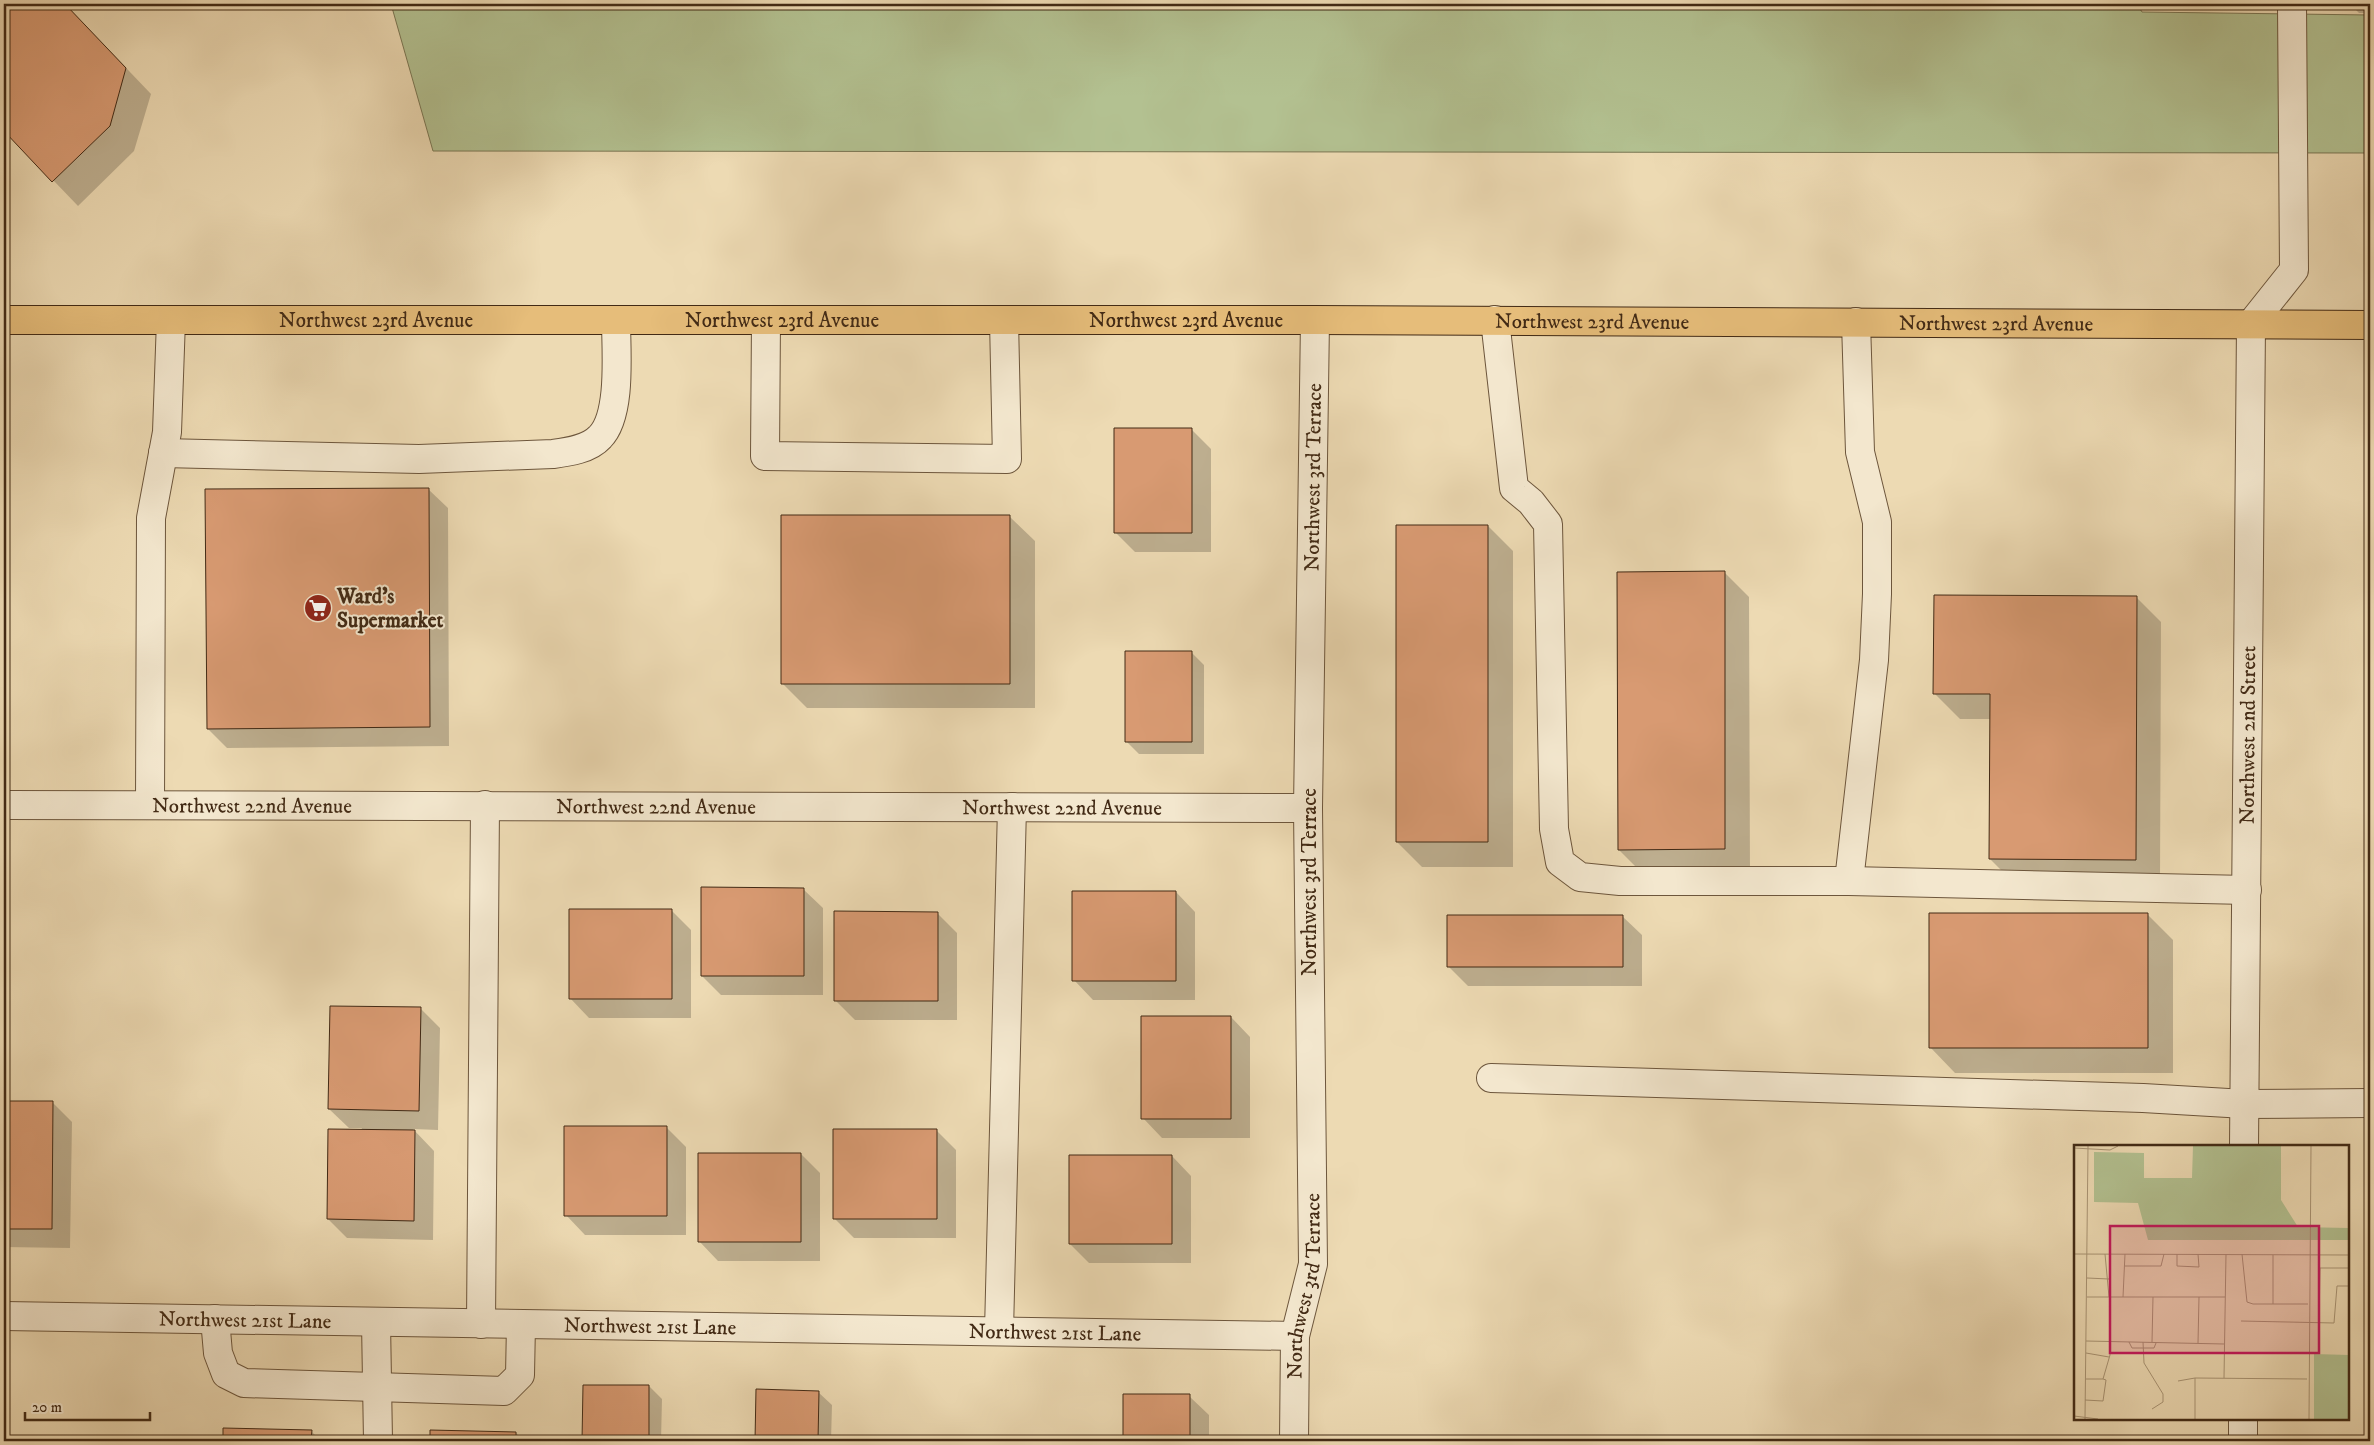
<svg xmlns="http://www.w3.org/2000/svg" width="2374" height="1445" font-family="'IM FELL DW Pica',serif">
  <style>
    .green { fill: #b3c191; stroke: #7a7653 }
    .shadow { fill: #0003 }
    .building { fill: #d89a72; stroke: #422a15 }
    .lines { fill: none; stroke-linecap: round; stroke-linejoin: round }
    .minor-casing { stroke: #6d563c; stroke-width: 30 }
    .major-casing { stroke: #422a15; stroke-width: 30 }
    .minor { stroke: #f3e7ce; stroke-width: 28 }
    .major { stroke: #e6bd7a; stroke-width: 28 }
    .labels { text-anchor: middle; stroke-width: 4; stroke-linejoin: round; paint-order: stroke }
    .street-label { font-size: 21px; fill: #422a15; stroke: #f3e7ce }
    .poi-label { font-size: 21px; font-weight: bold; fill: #422a15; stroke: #f3e7ce; text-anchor: start }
    .inset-road { fill: none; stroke: #a99474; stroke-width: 1 }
    .view { fill: #c2185b; fill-opacity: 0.15; stroke: #c2185b; stroke-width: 2.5 }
    .inset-edge { fill: none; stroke: #422a15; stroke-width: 2.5 }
  </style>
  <rect width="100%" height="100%" fill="#eddab3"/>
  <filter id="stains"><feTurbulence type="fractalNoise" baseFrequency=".004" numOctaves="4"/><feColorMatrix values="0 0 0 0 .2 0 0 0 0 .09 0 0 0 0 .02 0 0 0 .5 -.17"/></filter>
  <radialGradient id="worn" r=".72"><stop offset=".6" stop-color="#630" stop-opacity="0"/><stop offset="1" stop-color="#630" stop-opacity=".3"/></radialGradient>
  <path class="green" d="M 391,4 L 2137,4 L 2142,12 L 2370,15 L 2370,153 L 433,151 Z"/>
  <path class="shadow" d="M 4,4 L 65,4 L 151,94 L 134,151 L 78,206 L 4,129 Z
    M 2350,4 L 2370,4 L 2370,13 L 2359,13 Z
    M 1191,429 L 1211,449 L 1211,552 L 1135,552 L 1115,532 Z
    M 428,489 L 448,508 L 449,746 L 227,748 L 208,729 Z
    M 1009,516 L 1035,541 L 1035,708 L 807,708 L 782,683 Z
    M 1488,526 L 1513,551 L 1513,867 L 1422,867 L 1397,842 Z
    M 1724,572 L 1749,597 L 1750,874 L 1644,875 L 1619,850 Z
    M 2136,597 L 2161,622 L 2160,884 L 2015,884 L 1990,859 L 1991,719 L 1960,719 L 1934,693 Z
    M 1191,652 L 1204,665 L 1204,754 L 1139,754 L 1126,741 Z
    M 803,889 L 823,908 L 823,995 L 721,995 L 702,976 Z
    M 1176,892 L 1195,912 L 1195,1000 L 1093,1000 L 1074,980 Z
    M 671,910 L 691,930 L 691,1018 L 589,1018 L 570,998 Z
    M 937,913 L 957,933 L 957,1020 L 855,1020 L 835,1000 Z
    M 2148,915 L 2173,940 L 2173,1073 L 1955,1073 L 1930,1047 Z
    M 1622,916 L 1642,935 L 1642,986 L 1468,986 L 1448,966 Z
    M 420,1008 L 440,1028 L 438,1130 L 413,1129 L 434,1151 L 433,1240 L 347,1238 L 328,1219 L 362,1128 L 349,1128 L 329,1109 Z
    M 1231,1017 L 1250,1037 L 1250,1138 L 1162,1138 L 1143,1118 Z
    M 4,1102 L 53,1103 L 72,1122 L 70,1248 L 4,1247 Z
    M 667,1128 L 686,1147 L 686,1235 L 585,1235 L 566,1215 Z
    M 936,1130 L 956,1150 L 956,1238 L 854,1238 L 834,1218 Z
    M 801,1154 L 820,1173 L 820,1261 L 718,1261 L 699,1241 Z
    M 1172,1156 L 1191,1176 L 1191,1263 L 1089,1263 L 1070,1244 Z
    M 584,1386 L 649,1386 L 662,1399 L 661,1441 L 583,1441 Z
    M 757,1391 L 818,1392 L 832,1405 L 831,1441 L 756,1441 Z
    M 1125,1396 L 1189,1396 L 1209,1415 L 1209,1441 L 1125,1441 Z
    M 224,1430 L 311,1431 L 321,1441 L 224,1441 Z
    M 431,1432 L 516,1433 L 524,1441 L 431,1441 Z"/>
  <path class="building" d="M 4,4 L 65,4 L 126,68 L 110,126 L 52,182 L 4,131 Z
    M 1114,428 L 1192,428 L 1192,533 L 1114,533 Z
    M 429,488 L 430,727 L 207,729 L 205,489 Z
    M 781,515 L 1010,515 L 1010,684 L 781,684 Z
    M 1396,525 L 1488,525 L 1488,842 L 1396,842 Z
    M 1725,571 L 1725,849 L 1618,850 L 1617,572 Z
    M 1934,595 L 2137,596 L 2136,860 L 1989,859 L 1990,694 L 1933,694 Z
    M 1125,651 L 1192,651 L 1192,742 L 1125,742 Z
    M 701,887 L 804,888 L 804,976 L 701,976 Z
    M 1072,891 L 1176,891 L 1176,981 L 1072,981 Z
    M 569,909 L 672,909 L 672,999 L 569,999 Z
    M 834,911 L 938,912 L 938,1001 L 834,1001 Z
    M 1929,913 L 2148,913 L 2148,1048 L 1929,1048 Z
    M 1447,915 L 1623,915 L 1623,967 L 1447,967 Z
    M 330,1006 L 421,1007 L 419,1111 L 328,1109 Z
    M 1141,1016 L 1231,1016 L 1231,1119 L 1141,1119 Z
    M 4,1101 L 53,1101 L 52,1229 L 4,1229 Z
    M 564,1126 L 667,1126 L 667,1216 L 564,1216 Z
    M 328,1129 L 415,1130 L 414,1221 L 327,1219 Z
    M 833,1129 L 937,1129 L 937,1219 L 833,1219 Z
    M 698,1153 L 801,1153 L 801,1242 L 698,1242 Z
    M 1069,1155 L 1172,1155 L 1172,1244 L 1069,1244 Z
    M 583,1385 L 649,1385 L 649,1441 L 582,1441 Z
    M 756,1389 L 819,1391 L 818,1441 L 755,1441 Z
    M 1123,1394 L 1190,1394 L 1190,1441 L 1123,1441 Z
    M 223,1428 L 312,1430 L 311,1441 L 223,1441 Z
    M 430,1430 L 516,1432 L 516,1441 L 430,1441 Z"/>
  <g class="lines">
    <g class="minor-casing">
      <g id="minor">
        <path d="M 766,320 L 765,456 L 1007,459 L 1004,320"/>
        <path d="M 1495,320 L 1514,488 L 1531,502 L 1548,524 L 1554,829 L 1560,862 L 1580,877 L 1620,881 L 1849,881 L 1874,660 L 1877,594 L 1877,522 L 1860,452 L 1856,322"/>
        <path d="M 163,453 L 419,459 L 553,454 C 569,452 589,449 600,437 C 622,415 616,350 616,320"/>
        <path d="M 150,804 L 151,518 L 167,432 L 171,320"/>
        <path id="s1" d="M 4,805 L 1308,808"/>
        <path d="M 1849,881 L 2247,890"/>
        <path d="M 1491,1078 L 2143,1098 L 2245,1104 L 2370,1103"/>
        <path id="s2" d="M 2244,1146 L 2251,324 L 2294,270 L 2292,4"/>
        <path id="s3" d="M 4,1316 L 1295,1336"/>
        <path d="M 215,1319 L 218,1353 L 226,1374 L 244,1383 L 504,1391 L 520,1375 L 521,1324"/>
        <path d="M 376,1322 L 378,1441"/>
        <path d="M 481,1324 L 485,805"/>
        <path d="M 999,1331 L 1012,807"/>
        <path d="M 2243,1419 L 2243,1441"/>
        <path id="s4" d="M 1294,1441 L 1295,1336 L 1313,1264 L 1308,808 L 1315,320"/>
      </g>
    </g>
    <g class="major-casing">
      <g id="major">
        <path id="s5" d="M 4,320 L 1315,320 L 2370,325"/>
      </g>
    </g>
    <use href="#minor" class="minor"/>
    <use href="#major" class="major"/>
  </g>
  <defs>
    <g id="supermarket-disc" transform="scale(1.4375)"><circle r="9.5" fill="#8f2418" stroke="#f3e7ce"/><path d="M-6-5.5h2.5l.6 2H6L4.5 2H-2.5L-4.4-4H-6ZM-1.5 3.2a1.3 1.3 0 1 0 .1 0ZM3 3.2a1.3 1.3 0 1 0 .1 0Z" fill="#fff"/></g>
  </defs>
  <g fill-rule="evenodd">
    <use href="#supermarket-disc" x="318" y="608"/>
  </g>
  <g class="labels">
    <g class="street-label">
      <text dy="7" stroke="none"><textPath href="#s5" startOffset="372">Northwest 23rd Avenue</textPath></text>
      <text dy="7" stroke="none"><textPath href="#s5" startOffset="778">Northwest 23rd Avenue</textPath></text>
      <text dy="7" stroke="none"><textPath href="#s5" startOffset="1182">Northwest 23rd Avenue</textPath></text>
      <text dy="7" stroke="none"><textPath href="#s5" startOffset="1588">Northwest 23rd Avenue</textPath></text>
      <text dy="7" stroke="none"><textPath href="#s5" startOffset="1992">Northwest 23rd Avenue</textPath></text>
      <text dy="7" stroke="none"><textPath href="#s4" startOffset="966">Northwest 3rd Terrace</textPath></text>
      <text dy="7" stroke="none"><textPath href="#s2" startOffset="411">Northwest 2nd Street</textPath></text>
      <text dy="7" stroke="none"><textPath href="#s1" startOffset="248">Northwest 22nd Avenue</textPath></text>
      <text dy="7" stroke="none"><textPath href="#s1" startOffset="652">Northwest 22nd Avenue</textPath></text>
      <text dy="7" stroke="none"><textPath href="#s1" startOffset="1058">Northwest 22nd Avenue</textPath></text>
      <text transform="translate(1309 882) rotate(-90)" y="7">Northwest 3rd Terrace</text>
      <text dy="7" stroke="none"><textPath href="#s4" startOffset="156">Northwest 3rd Terrace</textPath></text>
      <text dy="7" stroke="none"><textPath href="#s3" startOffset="241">Northwest 21st Lane</textPath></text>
      <text dy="7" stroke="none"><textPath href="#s3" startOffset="646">Northwest 21st Lane</textPath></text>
      <text dy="7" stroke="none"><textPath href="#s3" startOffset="1051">Northwest 21st Lane</textPath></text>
    </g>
    <g class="poi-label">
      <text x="337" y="603">Ward's<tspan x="337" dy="24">Supermarket</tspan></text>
    </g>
  </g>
  <g transform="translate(2074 1145)">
    <rect width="275" height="275" fill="#eddab3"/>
    <path d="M 119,1 L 207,1 L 207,55 L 224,82 L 275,83 L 275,95 L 74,95 L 64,58 L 20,57 L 20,7 L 70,8 L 70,33 L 118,33 ZM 240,209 L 275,210 L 275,274 L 240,274 Z" fill="#b3c191"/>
    <path class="inset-road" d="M 0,3 L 36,5 L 44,1M 0,109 L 275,110M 31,109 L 35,152M 103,109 L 103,121 L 125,122 L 124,109M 168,109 L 173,157 L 179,159 L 199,159 L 199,110M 51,121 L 87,121 L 90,109M 13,133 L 35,134M 13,152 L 151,152M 49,152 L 51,109M 199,159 L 234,159M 167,176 L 260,178 L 263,141 L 275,141M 245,178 L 246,123 L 275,123M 12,196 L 150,199M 55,197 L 58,203 L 80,203 L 82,198M 69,197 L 70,218 L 89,249 L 89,257 L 78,264M 78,197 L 79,152M 124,198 L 125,152M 12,208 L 35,212M 121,233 L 121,274M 150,233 L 152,109M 12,234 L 29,234 L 36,210 L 36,197M 104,236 L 121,233 L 233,234M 11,255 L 29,256 L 32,235 L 29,234M 0,271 L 24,274M 11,274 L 14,1M 235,274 L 237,1"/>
    <path class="view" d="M 36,81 L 245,81 L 245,208 L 36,208 Z"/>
    <rect width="275" height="275" class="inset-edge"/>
  </g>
  <rect width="2374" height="1445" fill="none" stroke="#eddab3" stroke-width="20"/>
  <rect x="5" y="5" width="2364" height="1435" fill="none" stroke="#422a15" stroke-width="2.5"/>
  <rect x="10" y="10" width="2354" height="1425" fill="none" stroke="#422a15"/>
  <path d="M25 1412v8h125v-8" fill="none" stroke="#422a15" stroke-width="2.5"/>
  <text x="32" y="1412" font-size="15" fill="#422a15" stroke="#f3e7ce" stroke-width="4" paint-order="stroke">20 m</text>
  <rect width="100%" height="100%" filter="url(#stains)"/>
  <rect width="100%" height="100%" fill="url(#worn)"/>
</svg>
